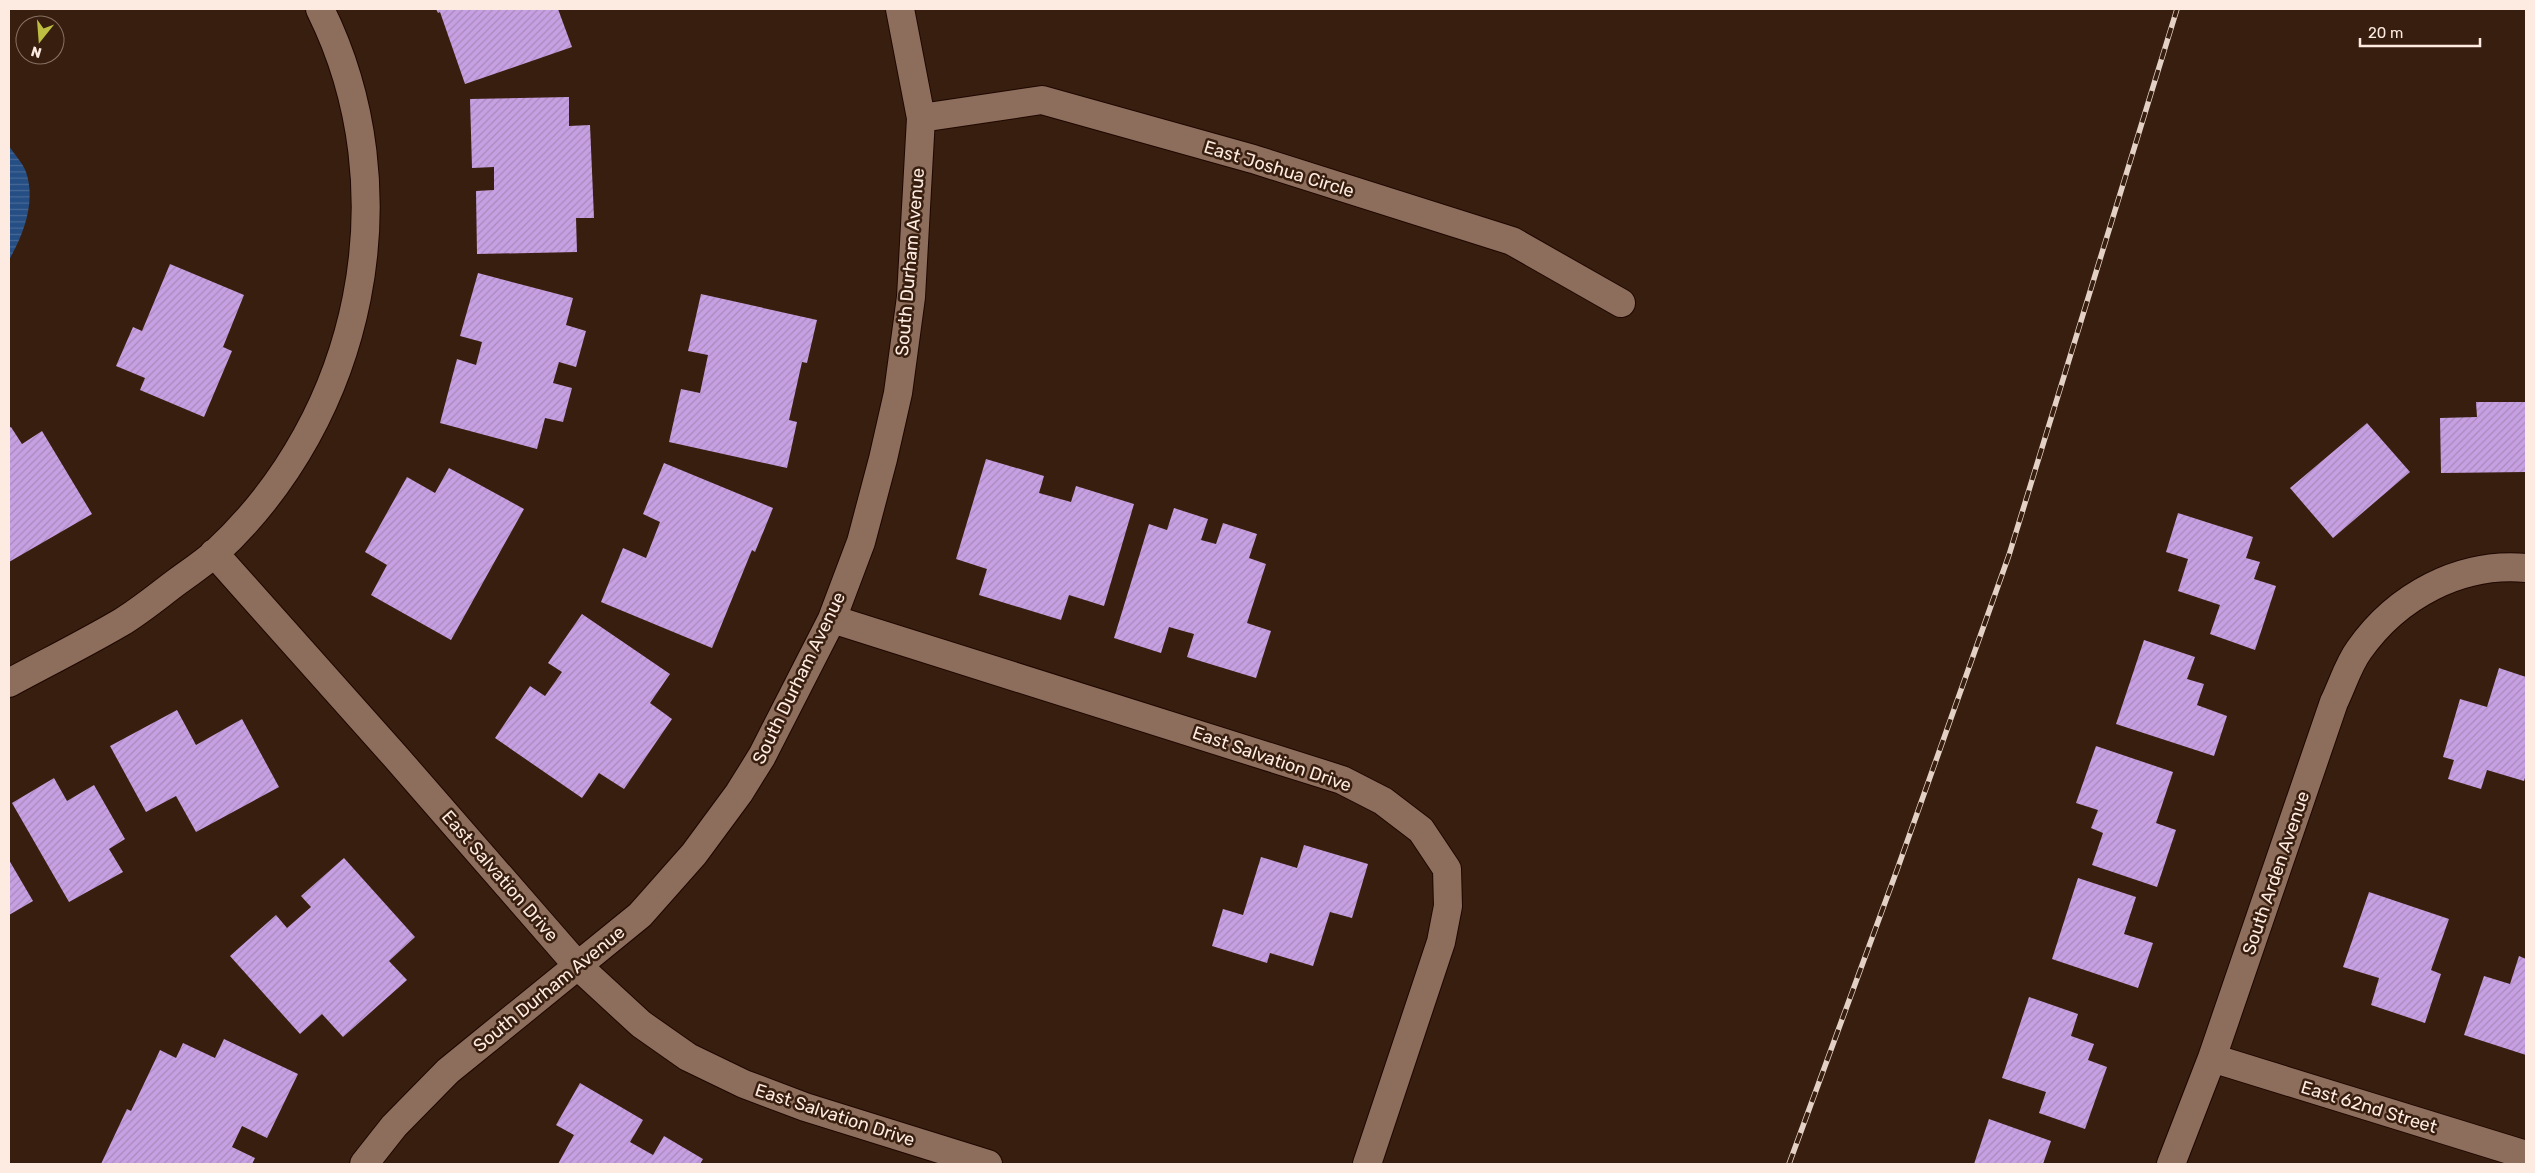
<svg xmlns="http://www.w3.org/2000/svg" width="2535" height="1173" font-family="Rubik,sans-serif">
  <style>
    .water { fill: url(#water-rules) }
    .building { fill: url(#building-hatch) }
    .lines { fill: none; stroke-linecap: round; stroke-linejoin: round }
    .minor-casing { stroke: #1e0700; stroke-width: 30 }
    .minor { stroke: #8d6d5b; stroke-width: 28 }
    .rail-casing { stroke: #e4d1c6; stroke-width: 5.5 }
    .rail { stroke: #381e0e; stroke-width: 4; stroke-dasharray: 11; stroke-linecap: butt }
    .labels { text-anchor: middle; stroke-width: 5; stroke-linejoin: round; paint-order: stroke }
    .street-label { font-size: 18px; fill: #fdebe1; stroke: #381e0e }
  </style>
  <defs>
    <pattern id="water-rules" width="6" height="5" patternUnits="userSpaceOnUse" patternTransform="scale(1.25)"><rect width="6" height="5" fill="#254e84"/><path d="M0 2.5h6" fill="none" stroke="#466895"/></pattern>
    <pattern id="building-hatch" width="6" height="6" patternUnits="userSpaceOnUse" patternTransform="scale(1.25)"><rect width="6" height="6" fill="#c7a0e3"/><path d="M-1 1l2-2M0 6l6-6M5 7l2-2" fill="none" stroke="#a88abb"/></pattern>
  </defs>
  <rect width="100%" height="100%" fill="#381e0e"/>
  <path class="water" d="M 9,146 C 14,154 23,163 26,172 C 36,201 24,234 9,260 Z"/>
  <path class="building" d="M 436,9 L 558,9 L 572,47 L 465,84 L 440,12 L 438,13 Z
    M 569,97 L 569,126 L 590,125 L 594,218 L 576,218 L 577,252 L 477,254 L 476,191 L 494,190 L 494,167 L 472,168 L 470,99 Z
    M 170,264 L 244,295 L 223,347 L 232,351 L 204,417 L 140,390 L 145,378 L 116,366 L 133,327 L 142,331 Z
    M 478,273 L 573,298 L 566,325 L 586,331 L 576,367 L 559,362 L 553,383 L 572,388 L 563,422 L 545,418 L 537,449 L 440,423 L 457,359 L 476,365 L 482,342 L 460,336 Z
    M 701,294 L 817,320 L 807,363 L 802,362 L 789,420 L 797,422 L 787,468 L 669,442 L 681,389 L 700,393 L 708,355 L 688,351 Z
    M 2476,402 L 2526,402 L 2526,472 L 2441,473 L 2440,418 L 2477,417 Z
    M 2367,423 L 2410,472 L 2333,538 L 2290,488 Z
    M 11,427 L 22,444 L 42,431 L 92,514 L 9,562 L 9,428 Z
    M 986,459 L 1044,476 L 1039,493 L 1071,502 L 1076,486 L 1134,504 L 1104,606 L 1069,595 L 1061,620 L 979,595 L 987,569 L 956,559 Z
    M 664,463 L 773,508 L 755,552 L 752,550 L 712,648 L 601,602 L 623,548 L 646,558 L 660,522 L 643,514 Z
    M 449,468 L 524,509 L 451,640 L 371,595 L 387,565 L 365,552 L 407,477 L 435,493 Z
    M 1174,508 L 1208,519 L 1201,540 L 1216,544 L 1223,523 L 1257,534 L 1249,558 L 1266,564 L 1247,623 L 1271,631 L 1256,678 L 1187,657 L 1194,634 L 1169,627 L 1161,653 L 1114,638 L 1149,524 L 1167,530 Z
    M 2178,513 L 2253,537 L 2246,558 L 2260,562 L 2254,579 L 2276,586 L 2255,650 L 2210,634 L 2220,605 L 2178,591 L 2188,559 L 2166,552 Z
    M 582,614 L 670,674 L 650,703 L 672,719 L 624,789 L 599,773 L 582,798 L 495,738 L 530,686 L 545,696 L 562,672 L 548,663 Z
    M 2144,640 L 2195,657 L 2187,679 L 2204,684 L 2197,705 L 2227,716 L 2214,756 L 2116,724 Z
    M 2499,668 L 2526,677 L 2526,774 L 2524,781 L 2487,770 L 2481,789 L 2448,779 L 2454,760 L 2443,757 L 2460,699 L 2487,707 Z
    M 177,710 L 196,745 L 242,719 L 279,787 L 196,832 L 176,796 L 146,812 L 110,746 Z
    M 2096,746 L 2173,772 L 2156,823 L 2176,830 L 2157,887 L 2092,865 L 2103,833 L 2091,828 L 2098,810 L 2076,803 Z
    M 54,778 L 67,801 L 94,785 L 125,839 L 109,849 L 123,872 L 69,902 L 12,803 Z
    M 1304,845 L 1368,864 L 1352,918 L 1330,912 L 1313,966 L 1270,953 L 1267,963 L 1212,946 L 1223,909 L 1243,915 L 1261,857 L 1297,868 Z
    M 344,858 L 415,937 L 389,961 L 407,980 L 343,1037 L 322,1014 L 300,1034 L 230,956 L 276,915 L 287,928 L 311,907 L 301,896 Z
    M 9,860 L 33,901 L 9,915 Z
    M 2078,878 L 2136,897 L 2124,934 L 2153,943 L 2138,988 L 2052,959 Z
    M 2369,892 L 2449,919 L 2431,970 L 2441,974 L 2425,1023 L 2371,1005 L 2379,978 L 2343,967 Z
    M 2519,956 L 2526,959 L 2526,1055 L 2464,1035 L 2484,976 L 2510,984 Z
    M 2029,997 L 2078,1014 L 2071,1036 L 2094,1044 L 2088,1060 L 2107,1067 L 2085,1129 L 2039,1113 L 2046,1092 L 2002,1078 Z
    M 224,1039 L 298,1074 L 267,1138 L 242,1126 L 232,1147 L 255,1158 L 252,1164 L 101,1164 L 127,1109 L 131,1111 L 160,1050 L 176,1058 L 183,1043 L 215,1058 Z
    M 580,1083 L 643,1120 L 630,1142 L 653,1155 L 664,1136 L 703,1159 L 700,1164 L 558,1164 L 574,1135 L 556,1125 Z
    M 1989,1119 L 2051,1141 L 2043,1164 L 1974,1164 Z"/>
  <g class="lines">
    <g class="minor-casing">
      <path id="minor" d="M 921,118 L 1042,100 L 1253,159 L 1512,241 L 1621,303
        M 214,553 L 395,756 L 578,966 L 641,1024 L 688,1057 L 744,1084 L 805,1107 L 988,1164
        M 832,619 L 1342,780 L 1383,801 L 1421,830 L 1447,869 L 1448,906 L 1441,942 L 1367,1164
        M 9,683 C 46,663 84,644 120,623 C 140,611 159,595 178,581 C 190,572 204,563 215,553 C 363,417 410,190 320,9
        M 2212,1058 L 2526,1155
        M 364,1164 L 394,1126 L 448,1071 L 640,915 L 694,854 L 739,793 L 762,756 L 832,619 L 861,542 L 883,459 L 898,393 L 911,297 L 921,118 L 900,9
        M 2171,1164 L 2212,1058 L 2334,702 C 2342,686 2348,665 2359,650 C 2397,596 2460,562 2526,568"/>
    </g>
    <use href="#minor" class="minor"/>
    <g class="rail-casing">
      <path id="rail" d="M 1789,1164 L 1897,870 L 2009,555 L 2177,9"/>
    </g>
    <use href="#rail" class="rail"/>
  </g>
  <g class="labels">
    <g class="street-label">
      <text transform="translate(1279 169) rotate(17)" y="6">East Joshua Circle</text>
      <text transform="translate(910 262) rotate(-85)" y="6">South Durham Avenue</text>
      <text transform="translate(799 678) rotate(-64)" y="6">South Durham Avenue</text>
      <text transform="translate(1272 759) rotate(19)" y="6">East Salvation Drive</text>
      <text transform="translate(2276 873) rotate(-71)" y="6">South Arden Avenue</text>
      <text transform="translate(500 876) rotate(49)" y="6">East Salvation Drive</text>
      <text transform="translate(549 989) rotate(-39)" y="6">South Durham Avenue</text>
      <text transform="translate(2369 1107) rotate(17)" y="6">East 62nd Street</text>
      <text transform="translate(835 1115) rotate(18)" y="6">East Salvation Drive</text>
    </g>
  </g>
  <rect width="2535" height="1173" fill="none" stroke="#fdebe1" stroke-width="20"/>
  <g transform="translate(40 40) rotate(197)"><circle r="24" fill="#381e0e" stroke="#877062"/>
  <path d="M0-4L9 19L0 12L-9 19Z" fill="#bebf42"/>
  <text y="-8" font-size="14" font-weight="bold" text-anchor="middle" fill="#fdebe1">N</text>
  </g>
  <path d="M2360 38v8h120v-8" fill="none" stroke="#fdebe1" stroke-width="2.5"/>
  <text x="2368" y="38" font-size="15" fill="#fdebe1" stroke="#381e0e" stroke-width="4" paint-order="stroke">20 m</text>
</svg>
